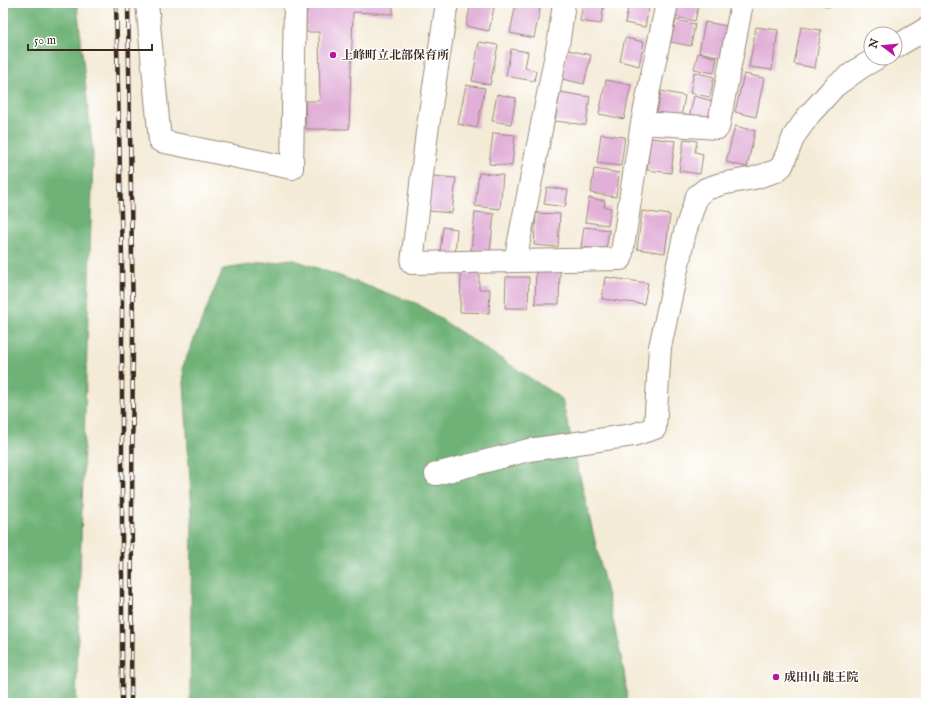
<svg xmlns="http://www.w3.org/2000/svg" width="929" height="706" font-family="'IM FELL English','Noto Serif JP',serif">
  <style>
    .forest { fill: #6eb277; stroke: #546e4a }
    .building { fill: #e1afd8 }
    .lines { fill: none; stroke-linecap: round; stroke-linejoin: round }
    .minor-casing { stroke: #988a7a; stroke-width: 24 }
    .minor { stroke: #fff; stroke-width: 22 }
    .rail-casing { stroke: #3b2a1e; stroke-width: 4.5 }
    .rail { stroke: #fff; stroke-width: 3; stroke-dasharray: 9; stroke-linecap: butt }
    .poi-dot { fill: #b5179e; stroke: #fff; stroke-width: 1.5 }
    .labels { text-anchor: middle; stroke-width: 3; stroke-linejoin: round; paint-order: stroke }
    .poi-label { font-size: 12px; font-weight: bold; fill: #3b2a1e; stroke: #fff; text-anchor: start }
  </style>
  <rect width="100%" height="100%" fill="#fff"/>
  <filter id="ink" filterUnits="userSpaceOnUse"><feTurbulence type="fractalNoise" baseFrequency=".025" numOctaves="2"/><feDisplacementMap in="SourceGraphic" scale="8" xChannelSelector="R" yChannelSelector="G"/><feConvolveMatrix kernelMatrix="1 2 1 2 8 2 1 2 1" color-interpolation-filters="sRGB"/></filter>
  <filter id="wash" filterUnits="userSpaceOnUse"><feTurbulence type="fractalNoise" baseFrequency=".012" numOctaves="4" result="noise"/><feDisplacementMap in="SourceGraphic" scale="16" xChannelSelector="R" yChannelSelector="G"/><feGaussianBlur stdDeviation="0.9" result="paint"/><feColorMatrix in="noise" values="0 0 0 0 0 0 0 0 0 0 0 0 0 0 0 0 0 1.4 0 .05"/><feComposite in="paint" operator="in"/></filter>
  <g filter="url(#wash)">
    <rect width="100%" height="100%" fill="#f4ebd7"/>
    <path class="forest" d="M 3,3 L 77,3 L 93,155 L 76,703 L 3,703 Z
      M 292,259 L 418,304 L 562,399 L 608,597 L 624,671 L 628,703 L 190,703 L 192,513 L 183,366 L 223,269 Z"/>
    <g id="blocks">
      <path class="building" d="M 307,3 L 393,3 L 393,14 L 353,12 L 349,129 L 306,129 L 305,101 L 320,101 L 319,32 L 306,32 Z
        M 471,3 L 495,3 L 489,31 L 466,26 Z
        M 516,3 L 541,4 L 534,38 L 510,33 Z
        M 583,3 L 604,3 L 601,24 L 580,21 Z
        M 629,3 L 650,3 L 645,27 L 625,23 Z
        M 674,3 L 699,3 L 695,21 L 671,16 Z
        M 779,3 L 795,3 L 794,7 Z
        M 815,3 L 831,3 L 830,7 Z
        M 676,20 L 695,24 L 691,46 L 671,42 Z
        M 705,22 L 727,26 L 720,57 L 699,52 Z
        M 756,27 L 778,30 L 772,70 L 749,67 Z
        M 801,27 L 821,30 L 815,68 L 794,64 Z
        M 625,38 L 644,42 L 639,66 L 620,61 Z
        M 479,42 L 498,45 L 490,85 L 472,81 Z
        M 511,49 L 528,52 L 525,68 L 536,71 L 534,81 L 506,76 Z
        M 568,50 L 591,55 L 584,84 L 562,79 Z
        M 698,53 L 717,58 L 714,73 L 694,69 Z
        M 694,72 L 714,77 L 710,97 L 690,93 Z
        M 744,74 L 764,78 L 756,117 L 735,112 Z
        M 606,80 L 631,85 L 624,119 L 599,114 Z
        M 466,85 L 485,88 L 477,128 L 458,124 Z
        M 661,91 L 685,96 L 681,117 L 657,112 Z
        M 560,92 L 590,97 L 586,125 L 555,121 Z
        M 497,94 L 516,98 L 511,124 L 492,121 Z
        M 694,96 L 713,101 L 709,122 L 689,118 Z
        M 735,126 L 755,131 L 747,167 L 726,162 Z
        M 493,133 L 515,135 L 512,166 L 489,164 Z
        M 601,134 L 625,137 L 621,166 L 597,163 Z
        M 651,138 L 675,141 L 671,173 L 647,170 Z
        M 684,139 L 697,141 L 695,152 L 703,154 L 700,174 L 679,171 Z
        M 594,169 L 619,173 L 616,197 L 591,193 Z
        M 479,173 L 503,175 L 500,209 L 475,206 Z
        M 432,176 L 456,178 L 452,213 L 428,211 Z
        M 547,187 L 568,190 L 565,207 L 544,204 Z
        M 589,198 L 605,201 L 604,207 L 611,208 L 608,225 L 585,222 Z
        M 642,211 L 670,215 L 665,253 L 637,249 Z
        M 475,212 L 494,214 L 490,252 L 471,250 Z
        M 536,213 L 560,214 L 558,247 L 534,245 Z
        M 443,227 L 457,229 L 455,254 L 440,252 Z
        M 584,227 L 609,230 L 606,250 L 581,247 Z
        M 536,270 L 560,270 L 559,304 L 535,304 Z
        M 461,273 L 479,273 L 479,289 L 490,289 L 489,313 L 460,312 Z
        M 506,277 L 529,277 L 528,308 L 505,308 Z
        M 605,277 L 648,283 L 644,304 L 602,299 Z"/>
    </g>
  </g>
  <g filter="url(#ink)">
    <use href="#blocks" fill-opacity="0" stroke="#988a7a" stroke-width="1"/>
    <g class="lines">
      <g class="minor-casing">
        <path id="minor" d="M 147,3 L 160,141 L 292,168 L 295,3
          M 447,3 L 427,132 L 412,263 L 621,259 L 642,123 L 667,3
          M 895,47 L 926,29
          M 642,123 L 718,128 L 742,3
          M 515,261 L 559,39 L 564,3
          M 436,474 L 529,450 L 633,435 L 655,428 L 660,347 L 685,232 L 697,196 L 706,189 L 721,184 L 754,178 L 776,171 L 782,166 L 794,136 L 809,115 L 835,86 L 860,68 L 877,58"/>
      </g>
      <use href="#minor" class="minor"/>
      <g class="rail-casing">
        <path id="rail" d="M 116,3 L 122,259 L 122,703
          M 128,3 L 133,324 L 131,703"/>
      </g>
      <use href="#rail" class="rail"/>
    </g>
  </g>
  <g class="poi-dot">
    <circle cx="333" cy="55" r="4"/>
    <circle cx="776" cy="677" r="4"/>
  </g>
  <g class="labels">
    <g class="poi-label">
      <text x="341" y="59">上峰町立北部保育所</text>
      <text x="784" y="681">成田山 龍王院</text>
    </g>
  </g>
  <rect width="929" height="706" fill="none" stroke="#fff" stroke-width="16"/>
  <g transform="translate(883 46) rotate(286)"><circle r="19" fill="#ffffff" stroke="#b1aaa5"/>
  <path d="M0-3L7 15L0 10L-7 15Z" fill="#b5179e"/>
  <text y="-6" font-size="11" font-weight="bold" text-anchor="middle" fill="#3b2a1e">N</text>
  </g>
  <path d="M28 44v6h124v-6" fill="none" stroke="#3b2a1e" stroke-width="2"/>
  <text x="34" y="44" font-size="12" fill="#3b2a1e" stroke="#ffffff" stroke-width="3" paint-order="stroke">50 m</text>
</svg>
